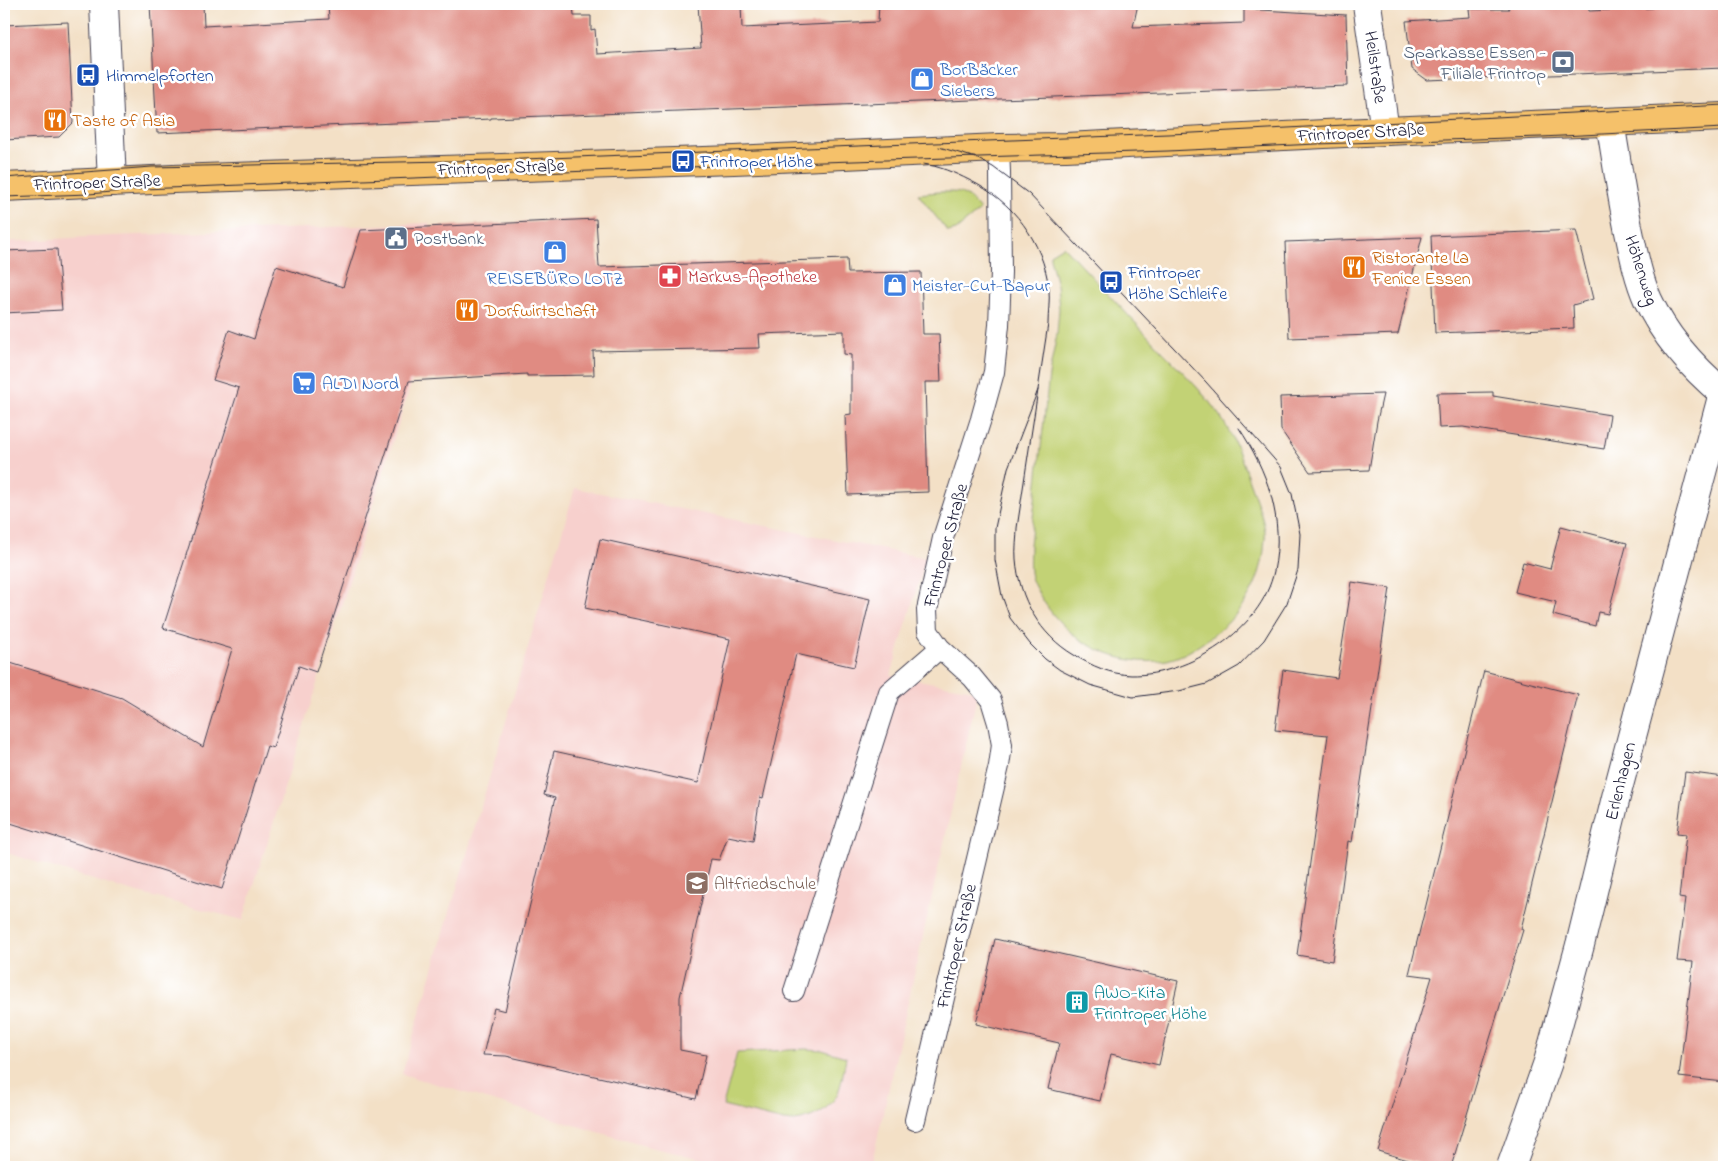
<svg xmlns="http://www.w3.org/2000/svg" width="1728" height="1171" font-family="'Indie Flower',sans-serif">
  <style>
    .built { fill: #f7d0cd }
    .green { fill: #c2d274; stroke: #727a58 }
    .building { fill: #e08b82 }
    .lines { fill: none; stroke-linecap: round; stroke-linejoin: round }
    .service-casing { stroke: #413e50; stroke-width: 22 }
    .minor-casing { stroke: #413e50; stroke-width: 30 }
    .primary-casing { stroke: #413e50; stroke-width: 30 }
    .service { stroke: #fff; stroke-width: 20 }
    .minor { stroke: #fff; stroke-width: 28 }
    .primary { stroke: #f5c16b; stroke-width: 28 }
    .tram { stroke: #22223b; stroke-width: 1 }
    .labels { text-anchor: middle; stroke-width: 5; stroke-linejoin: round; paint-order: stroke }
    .service-label { font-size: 18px; fill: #4e5e75; stroke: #fff; text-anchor: end }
    .street-label { font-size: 18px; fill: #22223b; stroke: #fff }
    .shop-label { font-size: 18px; fill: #366cbe; stroke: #fff; text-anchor: start }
    .transit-label { font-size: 18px; fill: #164399; stroke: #fff; text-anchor: start }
    .food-label { font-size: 18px; fill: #c56008; stroke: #fff; text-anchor: start }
    .health-label { font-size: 18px; fill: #be3a42; stroke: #fff; text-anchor: start }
    .education-label { font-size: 18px; fill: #785e54; stroke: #fff; text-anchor: start }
    .culture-label { font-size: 18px; fill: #0d838f; stroke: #fff; text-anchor: start }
  </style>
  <rect width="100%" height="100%" fill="#fff"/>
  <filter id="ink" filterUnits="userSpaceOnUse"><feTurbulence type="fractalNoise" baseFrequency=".02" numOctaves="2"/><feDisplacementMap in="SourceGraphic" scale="10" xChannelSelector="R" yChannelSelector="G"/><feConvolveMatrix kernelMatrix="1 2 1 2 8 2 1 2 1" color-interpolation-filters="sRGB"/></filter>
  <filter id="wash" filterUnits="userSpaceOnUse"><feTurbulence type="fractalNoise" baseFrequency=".0096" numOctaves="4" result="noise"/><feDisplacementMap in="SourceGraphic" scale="20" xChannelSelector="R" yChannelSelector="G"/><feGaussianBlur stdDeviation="1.12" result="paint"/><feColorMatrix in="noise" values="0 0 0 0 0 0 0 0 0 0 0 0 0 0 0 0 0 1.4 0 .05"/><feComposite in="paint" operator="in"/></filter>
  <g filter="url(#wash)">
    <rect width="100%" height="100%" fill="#f3e0c6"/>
    <path class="built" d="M 429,223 L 435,307 L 243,920 L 119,888 L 4,852 L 4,242 L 88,237 Z
      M 575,488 L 926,558 L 891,675 L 978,691 L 871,1167 L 738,1167 L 645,1146 L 402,1074 Z"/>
    <path class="green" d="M 939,192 C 962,192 965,191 980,210 L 956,230 L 948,232 L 918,194 Z
      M 1063,246 C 1096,281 1129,316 1162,351 C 1183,372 1205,394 1222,419 C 1234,438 1242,459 1249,481 C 1255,497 1262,514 1265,531 C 1266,537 1264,544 1264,550 C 1260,584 1243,612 1216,633 C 1202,644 1185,656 1167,660 C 1119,668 1070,643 1044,602 C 1039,594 1031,582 1030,572 C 1029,563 1030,554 1030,545 L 1049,375 L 1057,334 L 1059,309 L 1057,285 L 1050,258 L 1050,254 Z
      M 806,1049 L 822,1050 L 846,1057 C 844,1069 842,1082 838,1093 C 829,1112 804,1123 784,1121 L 723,1106 L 737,1053 Z"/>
    <g id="blocks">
      <path class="building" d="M 150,4 L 203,4 L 204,26 L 329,19 L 328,4 L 573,4 L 574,16 L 591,16 L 591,30 L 595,29 L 597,54 L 701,48 L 698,4 L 741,4 L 742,28 L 878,22 L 879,4 L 1138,4 L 1133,27 L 1244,23 L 1244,9 L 1346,15 L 1348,86 L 491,118 L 491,119 L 157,133 Z
        M 1507,4 L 1588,4 L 1589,11 L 1653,8 L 1653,4 L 1724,4 L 1724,68 L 1427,80 L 1412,69 L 1406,21 L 1470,17 L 1469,9 L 1509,9 Z
        M 68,22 L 73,123 L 59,137 L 4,140 L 4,25 Z
        M 596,219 L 599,267 L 847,259 L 848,273 L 921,272 L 923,334 L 939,334 L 941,382 L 925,382 L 928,492 L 848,495 L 845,415 L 851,414 L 851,355 L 844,354 L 844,331 L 759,334 L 760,348 L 593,351 L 594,375 L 527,376 L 527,374 L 409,381 L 316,672 L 299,666 L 273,748 L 267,746 L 222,889 L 4,821 L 4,661 L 122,698 L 203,747 L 232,649 L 163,628 L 239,388 L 213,380 L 229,330 L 254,339 L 276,266 L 343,287 L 361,230 Z
        M 1576,230 L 1593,299 L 1573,305 L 1574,328 L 1435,333 L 1431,236 Z
        M 1422,237 L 1398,334 L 1289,338 L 1285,242 Z
        M 57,249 L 62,310 L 4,313 L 4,251 Z
        M 1493,392 L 1493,396 L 1610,415 L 1604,449 L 1463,427 L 1439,428 L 1437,393 Z
        M 1383,394 L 1377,421 L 1369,470 L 1310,472 L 1281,430 L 1280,397 Z
        M 1561,526 L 1627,543 L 1608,614 L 1598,612 L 1595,626 L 1553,615 L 1556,602 L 1515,592 L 1523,562 L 1550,569 Z
        M 600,539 L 870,599 L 854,667 L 796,654 L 763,798 L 760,797 L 753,841 L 728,836 L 719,860 L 711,859 L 680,997 L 680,1050 L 706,1055 L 696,1099 L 506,1056 L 483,1055 L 494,1008 L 505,1011 L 555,798 L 544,795 L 554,751 L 698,783 L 730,639 L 585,608 Z
        M 1352,582 L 1390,588 L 1352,842 L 1348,841 L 1332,961 L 1297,955 L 1328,735 L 1275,730 L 1283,670 L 1337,678 Z
        M 1484,671 L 1578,695 L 1521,929 L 1523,930 L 1451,1167 L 1431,1167 L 1378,1151 L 1432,977 L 1409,974 Z
        M 1685,772 L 1724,777 L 1724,1082 L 1679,1077 L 1693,962 L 1677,961 L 1685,899 L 1679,898 L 1686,834 L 1677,833 Z
        M 995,939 L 1178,981 L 1159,1065 L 1111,1054 L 1100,1101 L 1048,1089 L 1059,1043 L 976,1024 Z"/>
    </g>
  </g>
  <g filter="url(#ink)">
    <use href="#blocks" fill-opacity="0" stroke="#413e50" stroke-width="1"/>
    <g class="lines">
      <g class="service-casing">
        <path id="service" d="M 794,991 L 889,692 L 940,648
          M 915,1120 L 999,766 L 1002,745 L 998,723 L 991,700 L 972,677 L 940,648 L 928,631 L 927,610 L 943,538 L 981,419 L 994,372 L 999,325 L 1001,272 L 1000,172 L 999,148"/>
      </g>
      <g class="minor-casing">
        <path id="minor" d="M 104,4 L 112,182
          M 1367,4 L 1385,131
          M 1610,122 C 1616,157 1621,192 1628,227 C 1633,251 1638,278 1648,300 C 1665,337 1693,368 1724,394
          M 1511,1167 L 1548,1062 L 1580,945 L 1617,793 L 1723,393"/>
      </g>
      <g class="primary-casing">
        <path id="primary" d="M 4,187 L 173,179 L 734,160 L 999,148 L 1066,147 L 1385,131 L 1724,117"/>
      </g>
      <use href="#service" class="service"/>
      <use href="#minor" class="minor"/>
      <use href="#primary" class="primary"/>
      <path class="tram" d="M 939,147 L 976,158 L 993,167 L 1029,194 L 1206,382 L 1281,467 L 1292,494 L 1300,534 L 1298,570 L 1287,603 L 1264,640 L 1239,666 L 1207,684 L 1179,691 L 1133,697 L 1090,685 L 1060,670 L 1045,659 L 1030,644 L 1010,618 L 1002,596 L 995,560 L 995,528 L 1008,468 L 1038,390
        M 923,164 C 939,166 955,173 969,180 C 1013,201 1043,241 1049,289 C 1050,301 1048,313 1048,324 L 1017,528 C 1017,538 1015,549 1016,559 C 1019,599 1040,635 1074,655 C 1092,666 1110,674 1131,675 C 1189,676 1262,629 1274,571 C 1285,519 1267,470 1239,428
        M 4,178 L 152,167 L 498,160 L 1193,133 L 1724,105
        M 4,197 L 89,194 L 144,189 L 363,180 L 791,163 L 1168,151 L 1316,144 L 1541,137 L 1724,128"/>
    </g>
  </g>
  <defs>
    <g id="bank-square" transform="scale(1.25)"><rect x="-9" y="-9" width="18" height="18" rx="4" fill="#5c6f8a" stroke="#fff"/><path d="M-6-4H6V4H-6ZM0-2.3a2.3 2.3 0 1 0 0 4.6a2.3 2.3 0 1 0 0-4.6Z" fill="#fff"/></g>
    <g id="bus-square" transform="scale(1.25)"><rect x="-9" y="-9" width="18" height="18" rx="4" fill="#1a4fb4" stroke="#fff"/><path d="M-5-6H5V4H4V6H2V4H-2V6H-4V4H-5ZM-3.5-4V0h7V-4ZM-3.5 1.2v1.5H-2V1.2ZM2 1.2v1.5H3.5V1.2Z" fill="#fff"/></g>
    <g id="shop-square" transform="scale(1.25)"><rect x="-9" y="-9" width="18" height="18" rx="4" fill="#3f7fe0" stroke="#fff"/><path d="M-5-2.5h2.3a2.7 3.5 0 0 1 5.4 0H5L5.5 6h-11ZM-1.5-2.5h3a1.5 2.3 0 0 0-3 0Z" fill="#fff"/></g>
    <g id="restaurant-square" transform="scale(1.25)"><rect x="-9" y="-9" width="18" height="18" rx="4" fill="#e8710a" stroke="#fff"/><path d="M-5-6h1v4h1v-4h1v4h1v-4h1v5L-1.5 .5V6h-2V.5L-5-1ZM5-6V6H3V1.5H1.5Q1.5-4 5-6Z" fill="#fff"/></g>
    <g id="civic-square" transform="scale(1.25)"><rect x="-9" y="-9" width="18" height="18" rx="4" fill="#5c6f8a" stroke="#fff"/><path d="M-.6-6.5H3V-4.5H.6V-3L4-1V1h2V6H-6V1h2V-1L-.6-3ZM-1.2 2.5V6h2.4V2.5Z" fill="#fff"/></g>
    <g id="pharmacy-square" transform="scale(1.25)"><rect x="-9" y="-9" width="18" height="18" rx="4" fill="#e0444e" stroke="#fff"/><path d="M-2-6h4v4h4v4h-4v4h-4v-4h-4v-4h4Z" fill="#fff"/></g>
    <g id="supermarket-square" transform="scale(1.25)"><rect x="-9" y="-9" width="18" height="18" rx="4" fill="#3f7fe0" stroke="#fff"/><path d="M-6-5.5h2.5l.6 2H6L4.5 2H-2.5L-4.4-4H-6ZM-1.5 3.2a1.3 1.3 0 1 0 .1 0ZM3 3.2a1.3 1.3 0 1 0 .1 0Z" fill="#fff"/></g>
    <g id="school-square" transform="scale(1.25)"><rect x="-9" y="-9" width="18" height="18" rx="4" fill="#8d6e63" stroke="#fff"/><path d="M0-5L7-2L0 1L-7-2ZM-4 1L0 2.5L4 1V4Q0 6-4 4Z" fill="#fff"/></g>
    <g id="building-square" transform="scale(1.25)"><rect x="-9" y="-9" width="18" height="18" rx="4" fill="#0f9aa8" stroke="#fff"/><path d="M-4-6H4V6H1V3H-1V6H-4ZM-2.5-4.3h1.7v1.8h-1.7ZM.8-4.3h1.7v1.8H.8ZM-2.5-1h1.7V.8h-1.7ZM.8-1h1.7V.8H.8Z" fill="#fff"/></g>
  </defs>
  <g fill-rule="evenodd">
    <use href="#bank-square" x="1563" y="62"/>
    <use href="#bus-square" x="88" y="75"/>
    <use href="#shop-square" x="922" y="79"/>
    <use href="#restaurant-square" x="55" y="120"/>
    <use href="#bus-square" x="683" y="161"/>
    <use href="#civic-square" x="396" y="238"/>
    <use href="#shop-square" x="555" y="252"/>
    <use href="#restaurant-square" x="1354" y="267"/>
    <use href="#pharmacy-square" x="670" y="276"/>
    <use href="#bus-square" x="1111" y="282"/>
    <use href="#shop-square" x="895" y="285"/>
    <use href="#restaurant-square" x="467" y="310"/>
    <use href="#supermarket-square" x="304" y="383"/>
    <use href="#school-square" x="697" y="883"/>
    <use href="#building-square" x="1077" y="1002"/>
  </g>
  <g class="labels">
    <g class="service-label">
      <text x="1546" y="58">Sparkasse Essen -<tspan x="1546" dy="21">Filiale Frintrop</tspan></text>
      <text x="414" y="244" text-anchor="start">Postbank</text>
    </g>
    <g class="street-label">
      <text transform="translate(1376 67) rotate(82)" y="6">Heilstraße</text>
      <text transform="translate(1361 132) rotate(-3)" y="6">Frintroper Straße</text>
      <text transform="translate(501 167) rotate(-2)" y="6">Frintroper Straße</text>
      <text transform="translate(97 182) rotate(-2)" y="6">Frintroper Straße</text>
      <text transform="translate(1642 270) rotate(72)" y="6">Höhenweg</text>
      <text transform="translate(945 545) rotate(-75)" y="6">Frintroper Straße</text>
      <text transform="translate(1620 781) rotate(-76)" y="6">Erlenhagen</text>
      <text transform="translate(956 946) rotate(-77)" y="6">Frintroper Straße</text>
    </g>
    <g class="shop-label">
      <text x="940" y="75">BorBäcker<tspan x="940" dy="21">Siebers</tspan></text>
      <text x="555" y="284" text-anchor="middle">REISEBÜRO LOTZ</text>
      <text x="912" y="291">Meister-Cut-Bapur</text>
      <text x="322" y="389">ALDI Nord</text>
    </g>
    <g class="transit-label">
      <text x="106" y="81">Himmelpforten</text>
      <text x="700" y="167">Frintroper Höhe</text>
      <text x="1128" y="278">Frintroper<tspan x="1128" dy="21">Höhe Schleife</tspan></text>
    </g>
    <g class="food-label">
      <text x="72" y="126">Taste of Asia</text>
      <text x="1372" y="263">Ristorante La<tspan x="1372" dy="21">Fenice Essen</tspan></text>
      <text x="484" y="316">Dorfwirtschaft</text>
    </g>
    <g class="health-label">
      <text x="688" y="282">Markus-Apotheke</text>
    </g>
    <g class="education-label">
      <text x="714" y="889">Altfriedschule</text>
    </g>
    <g class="culture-label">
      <text x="1094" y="998">AWO-Kita<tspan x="1094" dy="21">Frintroper Höhe</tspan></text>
    </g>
  </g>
  <rect width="1728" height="1171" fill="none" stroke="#fff" stroke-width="20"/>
</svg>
